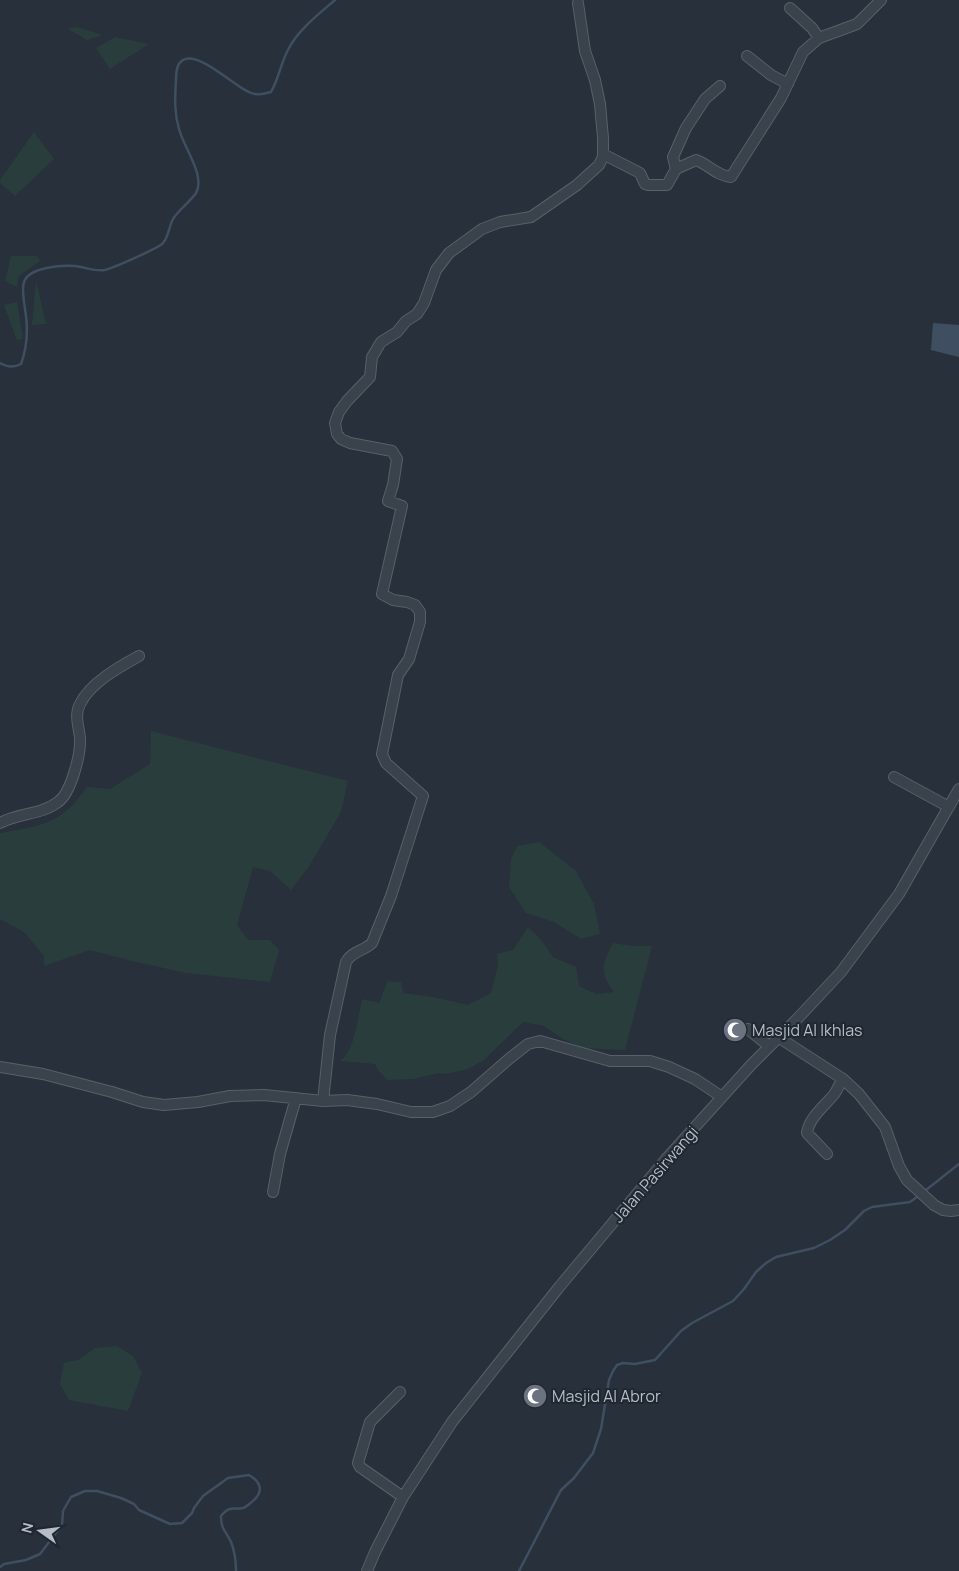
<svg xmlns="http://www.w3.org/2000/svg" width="959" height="1571" font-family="Manrope,sans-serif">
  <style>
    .green { fill: #2a3d3d }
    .water { fill: #3f4f61 }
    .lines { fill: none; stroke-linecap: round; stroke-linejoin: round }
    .stream { stroke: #3f4f61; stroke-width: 2.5 }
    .minor-casing { stroke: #586069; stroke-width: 12 }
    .minor { stroke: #3a424b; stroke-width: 10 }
    .labels { text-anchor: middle; stroke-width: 4; stroke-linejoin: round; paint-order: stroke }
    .poi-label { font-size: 16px; fill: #b6bdc6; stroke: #1f2730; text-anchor: start }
    .street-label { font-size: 16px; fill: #b6bdc6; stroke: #1f2730 }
  </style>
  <rect width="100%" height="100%" fill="#27303b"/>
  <path class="green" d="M 76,27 L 103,35 L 87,40 L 68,29 Z
    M 115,37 L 149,44 L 110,69 L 96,48 Z
    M 34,132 L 54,159 L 15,196 L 0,183 L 0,180 Z
    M 11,256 L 37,256 L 40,261 L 19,276 L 17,287 L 5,281 Z
    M 36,280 L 46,324 L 32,325 Z
    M 17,302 L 23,339 L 17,340 L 4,305 Z
    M 151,731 L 348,781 L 341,812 L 308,868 L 291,890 L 270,871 L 253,867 L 237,925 L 248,940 L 270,940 L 279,950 L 270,982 L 186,973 L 132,961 L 90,950 L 44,966 L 44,956 L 24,932 L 0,919 L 0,833 C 42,826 61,824 87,787 L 110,789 L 150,764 Z
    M 539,842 L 576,871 L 594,904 L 600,934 L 581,939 L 554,922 L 526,913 L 509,887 L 511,859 L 517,846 Z
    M 528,927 L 542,941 L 553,957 L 576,967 L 579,986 L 596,994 L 614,992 C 599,973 602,963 613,943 L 633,946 L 652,946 L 625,1050 L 582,1048 L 563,1039 L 544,1026 L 523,1022 L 484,1060 L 468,1069 L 446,1074 L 439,1073 L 413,1079 L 387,1080 L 378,1070 L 375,1064 L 340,1061 C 355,1051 358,1016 362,999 L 379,1003 L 388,981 L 401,982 L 403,993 L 433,997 L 468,1005 L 491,993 L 498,966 L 497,954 L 513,950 Z
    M 117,1346 L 133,1356 L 142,1373 L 128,1411 L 69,1400 L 60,1384 L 64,1363 L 78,1360 L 95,1348 Z"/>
  <path class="water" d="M 933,323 L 959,325 L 959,357 L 931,350 Z"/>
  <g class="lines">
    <path class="stream" d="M 0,363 C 8,367 13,368 21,364 C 27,348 28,333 26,316 C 25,307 21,290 24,282 C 29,267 62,265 75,266 C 85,267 95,272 105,270 C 113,268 159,248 163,243 C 169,236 169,226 173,219 C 179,209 190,202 196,193 C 206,176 183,146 179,129 C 174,112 175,98 176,80 C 176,74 176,64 183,60 C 199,51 234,86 249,92 C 256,96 263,94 271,92 C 279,78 281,62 289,48 C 298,30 320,13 335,0
      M 926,1190 L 959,1164
      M 0,1567 L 4,1564 L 26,1560 L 40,1554 L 62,1525 L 63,1511 L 71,1497 L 85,1491 L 97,1491 L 121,1498 L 134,1504 L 139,1510 L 170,1524 L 182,1523 L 192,1513 L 194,1508 L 203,1496 L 228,1478 L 249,1475 C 261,1482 264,1491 253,1501 C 250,1503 247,1507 243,1508 C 233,1510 230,1505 221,1516 C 221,1530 226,1531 231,1542 C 235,1552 236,1561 236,1571
      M 519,1571 L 561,1490 L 574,1478 L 593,1453 L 601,1429 L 609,1380 L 613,1371 L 617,1365 L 623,1363 L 635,1364 L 655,1360 L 681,1331 L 692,1323 L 733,1301 L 744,1289 L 756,1272 L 766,1263 L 776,1257 L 814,1248 L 830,1240 L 845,1230 L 864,1211 L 872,1207 L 910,1202 L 917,1197"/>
    <g class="minor-casing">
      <path id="minor" d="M 790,8 L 812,28 L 819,38
        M 747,56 L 771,75 L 788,84
        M 603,154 L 640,173 L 645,184 L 648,185 L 667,185 L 676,169 L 696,160 C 708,164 717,176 731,177 L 781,98 L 803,52 L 819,38 L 857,24 L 881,0
        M 676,169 L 673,157 L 686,128 L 705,99 L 720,86
        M 894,777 L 949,807
        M 0,823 C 18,813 41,815 58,802 C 71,793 81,754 80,738 C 79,727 74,715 80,704 C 90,683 119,667 139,656
        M 748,1029 L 769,1046
        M 778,1037 L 843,1079 L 859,1094 L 885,1127 L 899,1166 L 907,1180 L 934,1205 L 943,1210 L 951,1211 L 959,1210
        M 0,1067 L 43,1074 L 112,1092 L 143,1102 L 164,1105 L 198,1102 L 230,1096 L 264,1095 L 323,1101 L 347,1100 L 377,1104 L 411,1112 L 433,1112 L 450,1106 L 471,1092 L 510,1058 L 528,1044 L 540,1041 L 610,1061 L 650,1061 L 669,1067 L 695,1079 L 722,1097
        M 323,1101 L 330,1035 L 346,962 C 352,951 364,951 372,943 L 391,896 L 423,796 L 386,763 L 382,754 L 398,675 L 409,659 L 420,622 L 420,612 L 415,605 L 407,602 L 393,600 L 382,594 L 402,506 L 388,501 L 393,485 L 397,459 L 392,451 L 350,443 L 341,439 L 337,434 L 335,423 L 339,412 L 347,401 L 370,377 L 372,357 L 381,342 L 397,332 L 406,321 L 417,314 L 424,303 L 436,270 L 449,253 L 482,229 L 500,222 L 531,217 L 577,185 L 589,174 L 599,165 L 603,157 L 603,138 L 600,104 L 595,80 L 585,51 L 578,3
        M 827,1154 L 807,1133 C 809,1117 826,1105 835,1093 C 838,1088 840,1083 843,1079
        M 273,1192 L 280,1154 L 296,1098
        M 400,1392 L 370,1422 L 358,1463 L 360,1467 L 403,1497
        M 367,1571 L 375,1552 L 403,1497 L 452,1422 L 560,1286 L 666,1159 L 751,1065 L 798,1018 L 841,972 L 899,894 L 959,789"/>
    </g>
    <use href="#minor" class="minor"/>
  </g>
  <defs>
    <g id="mosque-disc" transform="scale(1.25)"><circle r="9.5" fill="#6b7280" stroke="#1f2730"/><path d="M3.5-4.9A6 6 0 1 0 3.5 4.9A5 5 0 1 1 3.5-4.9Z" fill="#fff"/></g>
  </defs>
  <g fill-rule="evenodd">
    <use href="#mosque-disc" x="735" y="1030"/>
    <use href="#mosque-disc" x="535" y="1396"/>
  </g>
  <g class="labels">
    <g class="poi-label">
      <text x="752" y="1036">Masjid Al Ikhlas</text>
      <text x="552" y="1402">Masjid Al Abror</text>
    </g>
    <g class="street-label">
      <text transform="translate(655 1174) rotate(-49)" y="6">Jalan Pasirwangi</text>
    </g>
  </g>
  <g transform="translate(40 1531) rotate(284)" stroke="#1f2730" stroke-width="4" paint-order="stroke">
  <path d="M0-4L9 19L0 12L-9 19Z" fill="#b6bdc6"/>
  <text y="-8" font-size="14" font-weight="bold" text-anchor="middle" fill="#b6bdc6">N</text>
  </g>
</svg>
